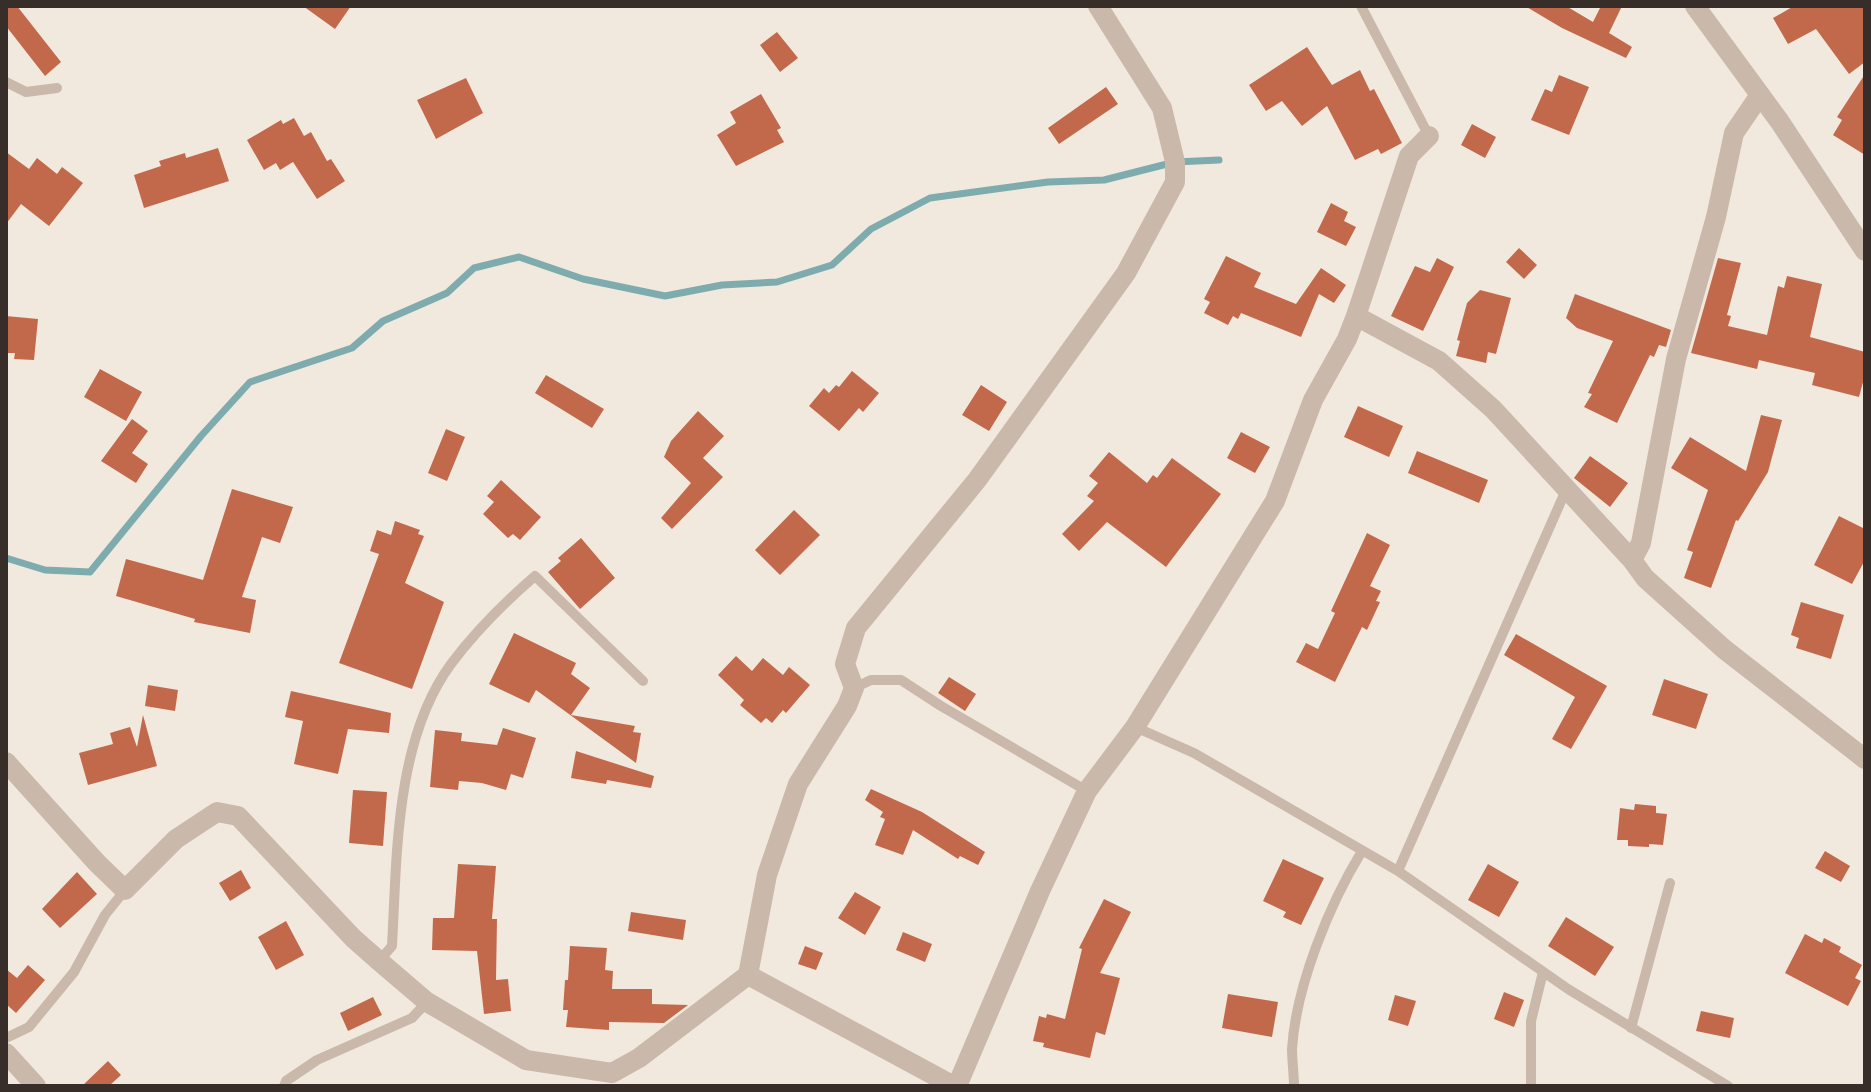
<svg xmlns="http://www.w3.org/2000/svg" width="1871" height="1092" font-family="Karla,sans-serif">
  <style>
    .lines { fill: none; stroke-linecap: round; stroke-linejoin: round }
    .stream { stroke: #7eacae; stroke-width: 7 }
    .building { fill: #c2694c }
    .service { stroke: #cab9aa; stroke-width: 10 }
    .minor { stroke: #cab9aa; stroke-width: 20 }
    .tertiary { stroke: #cab9aa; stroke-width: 20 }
  </style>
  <rect width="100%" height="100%" fill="#f2e9de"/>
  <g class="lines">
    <path class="stream" d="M 6,558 L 45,570 L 90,572 L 201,436 L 250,382 L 352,348 L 383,321 L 447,293 L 474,268 L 519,257 L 583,279 L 665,296 L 722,285 L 777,282 L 832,265 L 871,229 L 930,198 L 1048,182 L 1104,180 L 1175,162 L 1219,160"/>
  </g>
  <path class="building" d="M 6,6 L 17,6 L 61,62 L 45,76 L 6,26 Z
    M 303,6 L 351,6 L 335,29 Z
    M 1525,6 L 1566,6 L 1593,22 L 1601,6 L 1622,6 L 1609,33 L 1632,47 L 1626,58 L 1562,28 Z
    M 1794,6 L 1865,6 L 1865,62 L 1849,74 L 1816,29 L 1788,44 L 1773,18 Z
    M 777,32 L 798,58 L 780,72 L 760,45 Z
    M 1307,47 L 1332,85 L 1360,70 L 1370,91 L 1374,89 L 1402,143 L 1381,154 L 1378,149 L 1355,160 L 1327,106 L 1302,126 L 1282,101 L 1266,111 L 1249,85 Z
    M 1865,74 L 1865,155 L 1833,135 L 1842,120 L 1837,117 Z
    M 1559,75 L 1589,87 L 1569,135 L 1531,120 L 1545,89 L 1552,92 Z
    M 466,78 L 483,113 L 436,139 L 417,100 Z
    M 1106,87 L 1118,104 L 1059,144 L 1048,128 Z
    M 761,94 L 781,128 L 777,130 L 784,142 L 736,166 L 717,135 L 736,123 L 730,112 Z
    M 294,118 L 304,136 L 311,132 L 327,161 L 331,159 L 345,181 L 317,199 L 293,162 L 280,170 L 276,163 L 264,170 L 247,140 L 281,120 L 283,124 Z
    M 1472,124 L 1496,137 L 1485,158 L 1461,145 Z
    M 218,148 L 229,181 L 144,208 L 134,175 L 161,166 L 159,161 L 185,153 L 186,158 Z
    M 6,152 L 29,169 L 37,158 L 57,174 L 62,167 L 83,183 L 49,226 L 21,204 L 6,224 Z
    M 1331,203 L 1348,212 L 1344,221 L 1356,227 L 1346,246 L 1317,232 Z
    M 1519,248 L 1537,265 L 1524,279 L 1506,262 Z
    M 1226,256 L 1261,273 L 1254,287 L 1296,304 L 1321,268 L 1346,285 L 1334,303 L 1319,294 L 1301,337 L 1241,313 L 1238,319 L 1233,316 L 1228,325 L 1204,313 L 1210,302 L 1204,299 Z
    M 1437,258 L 1454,267 L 1423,331 L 1391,316 L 1415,266 L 1430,272 Z
    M 1718,258 L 1741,263 L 1727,315 L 1731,316 L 1728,326 L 1767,335 L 1778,286 L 1784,288 L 1787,276 L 1822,284 L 1810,337 L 1865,352 L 1865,375 L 1859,397 L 1812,385 L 1815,373 L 1759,360 L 1757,369 L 1691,353 Z
    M 1480,290 L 1511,298 L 1496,354 L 1488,352 L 1486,363 L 1456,356 L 1460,341 L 1457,340 L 1467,303 Z
    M 1575,294 L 1671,330 L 1666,347 L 1659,345 L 1654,357 L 1650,355 L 1617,423 L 1584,407 L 1592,394 L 1588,393 L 1613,341 L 1577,328 L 1566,318 Z
    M 6,316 L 38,319 L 34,360 L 14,359 L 15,353 L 6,353 Z
    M 100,369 L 142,392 L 126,421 L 84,397 Z
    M 852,371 L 879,393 L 863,412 L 859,408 L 839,431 L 809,406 L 824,388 L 829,393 L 836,385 L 839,387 Z
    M 546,375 L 604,409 L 592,428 L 535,393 Z
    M 981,385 L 1007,402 L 989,431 L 962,415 Z
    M 1358,406 L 1403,426 L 1389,457 L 1344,437 Z
    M 698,411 L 724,436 L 703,458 L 723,477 L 672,529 L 661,518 L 691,483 L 664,457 L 671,441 Z
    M 1761,415 L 1782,420 L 1768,472 L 1738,521 L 1736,520 L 1711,588 L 1684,578 L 1693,552 L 1687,550 L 1708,490 L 1671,468 L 1690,437 L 1746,471 Z
    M 132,419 L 148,431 L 132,453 L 148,464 L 136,483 L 101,461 Z
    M 446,429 L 465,437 L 447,481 L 428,473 Z
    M 1241,432 L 1270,447 L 1255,473 L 1227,458 Z
    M 1417,451 L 1488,480 L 1479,503 L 1408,473 Z
    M 1109,452 L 1147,483 L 1153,475 L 1157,478 L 1172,458 L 1221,494 L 1166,567 L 1107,522 L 1079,551 L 1062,534 L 1094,501 L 1087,496 L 1098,483 L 1089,476 Z
    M 1590,456 L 1628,483 L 1610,507 L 1574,478 Z
    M 501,480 L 541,517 L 520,540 L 513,534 L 508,538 L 483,514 L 494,502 L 487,496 Z
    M 232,489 L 293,507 L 280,543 L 262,537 L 242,597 L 256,600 L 250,633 L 194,622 L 195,619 L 116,596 L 126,559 L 203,580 Z
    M 794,510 L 820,535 L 780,575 L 755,550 Z
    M 1839,516 L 1865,529 L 1865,560 L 1852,584 L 1814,565 Z
    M 395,521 L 420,530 L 418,534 L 424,536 L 405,583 L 444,602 L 412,689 L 339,663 L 379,554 L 370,551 L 377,530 L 391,535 Z
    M 1367,533 L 1390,545 L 1370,586 L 1381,591 L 1376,601 L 1380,602 L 1367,630 L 1362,627 L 1335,682 L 1296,662 L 1306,643 L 1318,649 L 1335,613 L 1331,611 Z
    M 581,538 L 615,578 L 580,609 L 548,572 L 561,561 L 558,558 Z
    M 1801,602 L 1844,615 L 1831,659 L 1796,648 L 1799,638 L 1791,635 Z
    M 514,633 L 576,663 L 571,674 L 590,688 L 571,715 L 635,726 L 633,732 L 641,733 L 636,763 L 536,690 L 529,703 L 489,684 Z
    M 1516,634 L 1607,686 L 1571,749 L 1552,739 L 1575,697 L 1504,655 Z
    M 736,656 L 752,671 L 763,658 L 783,675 L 789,667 L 810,685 L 786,713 L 783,710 L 772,723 L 766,718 L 761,723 L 740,705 L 744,700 L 718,675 Z
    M 949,677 L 976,694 L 965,711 L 938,693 Z
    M 1664,679 L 1708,694 L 1696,729 L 1652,715 Z
    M 148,685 L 178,690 L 175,711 L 145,706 Z
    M 291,691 L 391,713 L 389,733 L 348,729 L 338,774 L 294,764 L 303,721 L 285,717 Z
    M 143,715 L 157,766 L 88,785 L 79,753 L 113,744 L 110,733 L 130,727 L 137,747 Z
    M 503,728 L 536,738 L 523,778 L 511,774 L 506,790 L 482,783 L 459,781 L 458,790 L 430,787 L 435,730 L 462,733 L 461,741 L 497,745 Z
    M 576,751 L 654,776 L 651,788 L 607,780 L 606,784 L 571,778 Z
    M 871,789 L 922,812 L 985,852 L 978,865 L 960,856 L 958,859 L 913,830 L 903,855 L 875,845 L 885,819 L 880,817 L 883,812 L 865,800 Z
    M 353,790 L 387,792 L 383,846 L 349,843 Z
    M 1635,804 L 1656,806 L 1656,813 L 1667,814 L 1663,845 L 1649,844 L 1649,847 L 1628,846 L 1628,840 L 1617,840 L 1620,808 L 1634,810 Z
    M 1825,851 L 1850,866 L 1841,882 L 1815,868 Z
    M 1283,859 L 1324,878 L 1301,925 L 1283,917 L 1286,912 L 1263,901 Z
    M 458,864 L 496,866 L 492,919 L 497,919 L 496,980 L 508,979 L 511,1011 L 484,1014 L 477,951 L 432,950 L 433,918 L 454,918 Z
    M 1488,864 L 1519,882 L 1499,917 L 1468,900 Z
    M 241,870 L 251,888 L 230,901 L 219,883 Z
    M 77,872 L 97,894 L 60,928 L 42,909 Z
    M 855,892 L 881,907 L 865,935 L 838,918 Z
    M 1104,899 L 1131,912 L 1100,973 L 1120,978 L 1105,1035 L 1096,1032 L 1090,1058 L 1043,1047 L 1044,1043 L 1033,1041 L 1039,1016 L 1046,1018 L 1047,1014 L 1065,1019 L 1082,949 L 1079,948 Z
    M 631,912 L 686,920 L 683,940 L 628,931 Z
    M 1566,917 L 1614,947 L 1595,976 L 1548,946 Z
    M 286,921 L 304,955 L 276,970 L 258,937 Z
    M 903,932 L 932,944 L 925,962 L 896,950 Z
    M 1805,934 L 1822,943 L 1824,938 L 1841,947 L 1839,952 L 1862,965 L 1855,978 L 1861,981 L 1848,1006 L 1785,973 Z
    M 570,946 L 607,948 L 605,970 L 613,971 L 612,989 L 652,989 L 652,1004 L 688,1005 L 664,1023 L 609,1022 L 609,1030 L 566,1027 L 568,1010 L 563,1010 L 565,980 L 568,980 Z
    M 805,946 L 823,953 L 816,970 L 798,964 Z
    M 28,965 L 45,980 L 16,1013 L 6,1004 L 6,969 L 17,978 Z
    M 1504,992 L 1524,1000 L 1514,1027 L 1494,1019 Z
    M 1228,994 L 1278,1002 L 1272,1037 L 1222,1028 Z
    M 1395,995 L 1416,1001 L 1408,1026 L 1388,1020 Z
    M 373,997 L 382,1015 L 348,1031 L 340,1013 Z
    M 1701,1011 L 1734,1018 L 1730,1038 L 1696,1031 Z
    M 108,1061 L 121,1075 L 109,1086 L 82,1086 Z"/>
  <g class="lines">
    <path class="service" d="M 1361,6 L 1429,136
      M 6,82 L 26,92 L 57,88
      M 854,688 L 871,680 L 901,680 L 941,706 L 1087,791
      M 1135,727 L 1194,753 L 1398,871 L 1568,989 L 1728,1086
      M 1398,871 L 1566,490
      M 379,961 L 392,946 C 397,856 395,740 451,664 C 475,632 505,602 535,576 L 643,681
      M 1631,1028 L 1670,883
      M 6,1038 L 29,1027 L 74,972 L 105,915 L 125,890
      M 284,1086 L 286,1081 L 317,1060 L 412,1018 L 427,1002
      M 1294,1086 C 1294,1074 1292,1061 1292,1049 C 1296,986 1329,905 1362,851
      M 1531,1086 L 1531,1021 L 1543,972"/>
    <path class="minor" d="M 1356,316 L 1439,361 L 1493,409 L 1632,560 L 1645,578 L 1724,649 L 1865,759
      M 1632,560 L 1641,543 L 1676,359 L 1716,217 L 1734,133 L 1760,95
      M 6,762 L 97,863 L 125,890 L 176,839 L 217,812 L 238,816 L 353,938 L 379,961 L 427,1002 L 526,1060 L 612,1073 L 639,1058 L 748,975 L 954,1086
      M 748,975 L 767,875 L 798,784 L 847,706 L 854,688 L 845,664 L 856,628 L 977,480 L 1126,273 L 1175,182 L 1175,162 L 1162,108 L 1098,6
      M 6,1053 L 36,1086
      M 957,1086 L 1040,891 L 1087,791 L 1135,727 L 1275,501 L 1313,400 L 1347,339 L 1356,316 L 1409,156 L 1429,136"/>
    <path class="tertiary" d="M 1695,6 L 1780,122 L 1865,251"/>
  </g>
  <rect width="1871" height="1092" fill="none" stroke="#372e29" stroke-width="16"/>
</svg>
